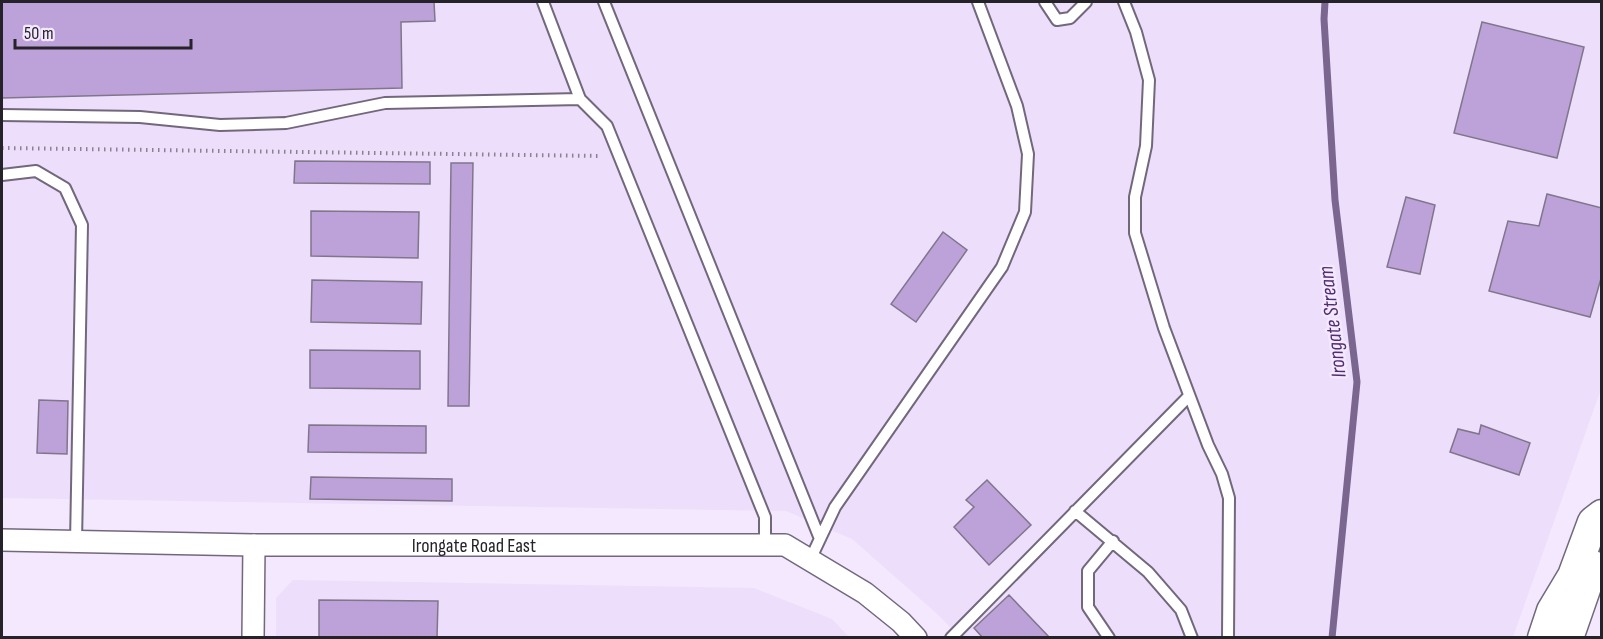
<svg xmlns="http://www.w3.org/2000/svg" width="1603" height="639" font-family="'Sofia Sans Condensed',sans-serif">
  <style>
    .built { fill: #eddefc }
    .lines { fill: none; stroke-linecap: round; stroke-linejoin: round }
    .stream { stroke: #7a668e; stroke-width: 7 }
    .building { fill: #bda1d9; stroke: #80768a; stroke-width: 1.5 }
    .service-casing { stroke: #72687c; stroke-width: 14 }
    .minor-casing { stroke: #72687c; stroke-width: 24 }
    .secondary-casing { stroke: #72687c; stroke-width: 33 }
    .path { stroke: #898290; stroke-width: 4; stroke-dasharray: 1.5 4.5; stroke-linecap: butt }
    .service { stroke: #fff; stroke-width: 10 }
    .minor { stroke: #fff; stroke-width: 21 }
    .secondary { stroke: #fff; stroke-width: 30 }
    .labels { text-anchor: middle; stroke-width: 5; stroke-linejoin: round; paint-order: stroke }
    .street-label { font-size: 20px; fill: #26222a; stroke: #f3e8fe }
    .water-label { font-size: 21px; font-style: italic; fill: #522d70; stroke: #f3e8fe }
  </style>
  <rect width="100%" height="100%" fill="#f3e8fe"/>
  <path class="built" d="M 2,2 L 1601,2 L 1601,389 L 1513,637 L 960,637 L 935,612 L 852,539 L 786,511 L 2,498 Z
    M 293,580 L 754,588 L 832,619 L 849,637 L 276,638 L 276,598 Z"/>
  <g class="lines">
    <path class="stream" d="M 1325,2 L 1324,19 L 1335,200 L 1357,382 L 1332,638"/>
  </g>
  <path class="building" d="M 2,2 L 434,2 L 435,21 L 401,22 L 402,88 L 2,98 Z
    M 1482,22 L 1584,47 L 1557,158 L 1454,133 Z
    M 295,161 L 430,162 L 430,184 L 294,183 Z
    M 451,163 L 473,163 L 469,406 L 448,406 Z
    M 1547,194 L 1602,208 L 1602,275 L 1590,317 L 1489,291 L 1508,221 L 1539,226 Z
    M 1406,197 L 1435,205 L 1420,274 L 1387,267 Z
    M 311,211 L 419,212 L 418,258 L 311,256 Z
    M 943,232 L 967,250 L 916,322 L 891,304 Z
    M 312,280 L 422,282 L 421,324 L 311,322 Z
    M 310,350 L 420,351 L 420,389 L 310,388 Z
    M 39,400 L 68,401 L 67,454 L 37,453 Z
    M 309,425 L 426,426 L 426,453 L 308,452 Z
    M 1481,425 L 1530,443 L 1519,475 L 1450,452 L 1458,429 L 1479,434 Z
    M 311,477 L 452,479 L 452,501 L 310,499 Z
    M 987,480 L 1031,525 L 989,565 L 954,527 L 974,507 L 966,500 Z
    M 1009,595 L 1050,638 L 983,638 L 974,628 Z
    M 319,600 L 438,601 L 437,638 L 319,638 Z"/>
  <g class="lines">
    <g class="service-casing">
      <path id="service" d="M 543,2 L 580,99 L 607,126 L 765,517 L 765,545
        M 604,2 L 820,539
        M 1045,2 L 1057,20 L 1070,18 L 1086,2
        M 1124,2 L 1136,32 L 1149,80 L 1146,146 L 1135,197 L 1135,233 L 1164,328 L 1208,445 L 1222,474 L 1229,498 L 1228,638
        M 2,115 L 140,117 L 220,125 L 286,123 L 385,103 L 580,99
        M 2,175 L 36,171 L 65,188 L 82,225 L 76,542
        M 1075,511 L 1148,572 L 1181,610 L 1192,638
        M 810,560 L 835,507 L 1002,267 L 1025,212 L 1028,154 L 1017,106 L 978,2
        M 951,638 L 1189,396
        M 1109,638 L 1088,607 L 1088,571 L 1113,541"/>
    </g>
    <g class="minor-casing">
      <g id="minor">
        <path id="s1" d="M 2,540 L 254,545 L 785,545 L 865,593 L 901,622 L 916,638"/>
        <path d="M 253,638 L 254,545"/>
      </g>
    </g>
    <g class="secondary-casing">
      <path id="secondary" d="M 1543,638 L 1552,611 L 1573,576 L 1593,522 L 1602,515
        M 1568,638 L 1593,566"/>
    </g>
    <path class="path" d="M 2,148 L 601,156"/>
    <use href="#service" class="service"/>
    <use href="#minor" class="minor"/>
    <use href="#secondary" class="secondary"/>
  </g>
  <g class="labels">
    <g class="street-label">
      <text dy="7" stroke="none"><textPath href="#s1" startOffset="472">Irongate Road East</textPath></text>
    </g>
    <g class="water-label">
      <text transform="translate(1332 322) rotate(-97)" y="7">Irongate Stream</text>
    </g>
  </g>
  <rect width="1603" height="639" fill="none" stroke="#26222a" stroke-width="6"/>
  <path d="M15 39v9h176v-9" fill="none" stroke="#26222a" stroke-width="3"/>
  <text x="24" y="39" font-size="18" fill="#26222a" stroke="#f3e8fe" stroke-width="4.5" paint-order="stroke">50 m</text>
</svg>
